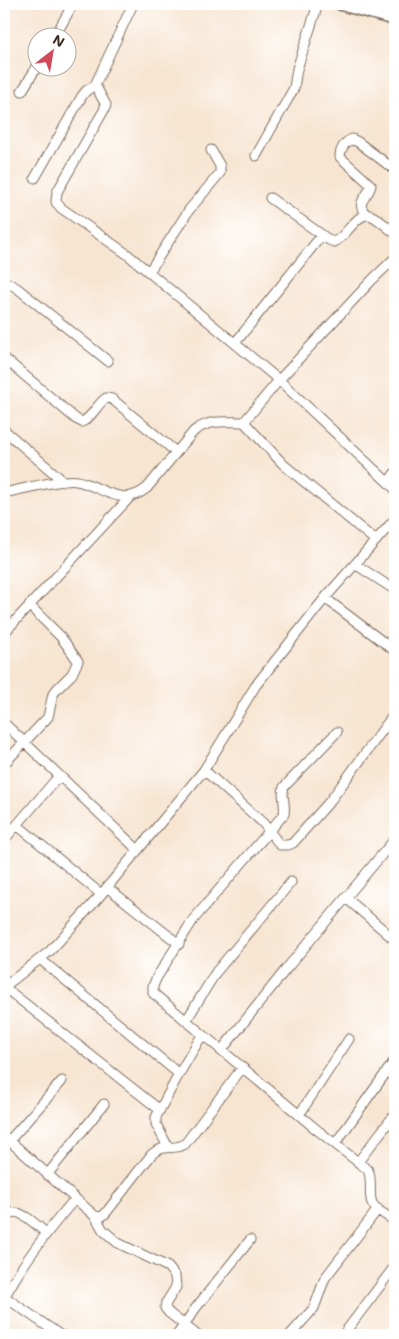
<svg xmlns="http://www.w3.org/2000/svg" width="399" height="1339" font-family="Mali,sans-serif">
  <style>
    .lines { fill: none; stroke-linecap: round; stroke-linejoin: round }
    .minor-casing { stroke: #7d6b5d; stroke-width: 11 }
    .secondary-casing { stroke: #7d6b5d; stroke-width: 15 }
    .minor { stroke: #fff; stroke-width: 9 }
    .secondary { stroke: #fff; stroke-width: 12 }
  </style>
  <rect width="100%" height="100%" fill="#fff"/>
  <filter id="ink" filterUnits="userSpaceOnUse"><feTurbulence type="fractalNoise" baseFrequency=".02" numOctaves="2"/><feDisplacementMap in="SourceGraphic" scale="10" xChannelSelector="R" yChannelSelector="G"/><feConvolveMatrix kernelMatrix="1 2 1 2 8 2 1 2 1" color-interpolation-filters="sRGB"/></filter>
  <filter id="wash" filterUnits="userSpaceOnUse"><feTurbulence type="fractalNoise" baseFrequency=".0096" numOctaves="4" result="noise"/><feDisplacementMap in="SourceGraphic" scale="20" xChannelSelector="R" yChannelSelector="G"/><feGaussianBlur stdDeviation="1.12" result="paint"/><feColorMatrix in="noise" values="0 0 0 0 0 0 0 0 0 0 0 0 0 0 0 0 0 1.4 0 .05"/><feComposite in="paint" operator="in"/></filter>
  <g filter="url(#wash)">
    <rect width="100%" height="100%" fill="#f7e5d1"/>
  </g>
  <g filter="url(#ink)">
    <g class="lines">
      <g class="minor-casing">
        <path id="minor" d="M 133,4 L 95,85 L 106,105 L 104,110 L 57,192 L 56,202 L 61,208 L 127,254 L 279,380 L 395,489
          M 54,38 L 73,4
          M 22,91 L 38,65
          M 256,156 L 294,88 L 297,69 L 318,4
          M 35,178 L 82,96 L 86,91 L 95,85
          M 270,198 L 329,240 L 334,242 C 347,237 358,209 372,216 C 380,220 388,228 395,233
          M 366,214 C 354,202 369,197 371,185 L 340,157 C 340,149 345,142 352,139 L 358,142 L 395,170
          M 149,272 L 189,210 L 220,173 L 220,166 L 211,150
          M 4,281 L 17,288 L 108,361
          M 235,343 L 322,235
          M 4,358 L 76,419 L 82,422 C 92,418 97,404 106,398 L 112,399 L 176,452
          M 244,422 L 284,465 L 376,541
          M 4,430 L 63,481
          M 388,482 L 395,473
          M 4,493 C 20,490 63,478 77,481 C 102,486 121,509 147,488 L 194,431 C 210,419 225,422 244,422 L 279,380 L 372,280 L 395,258
          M 355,564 L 395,590
          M 325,598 L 395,651
          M 4,633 L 131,496
          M 4,723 L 138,850
          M 337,732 L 284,787 C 281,796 286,804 284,814 L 193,920 L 157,977 L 153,986 L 153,993 L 316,1129 L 368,1170 C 373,1181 368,1193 372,1203 C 376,1211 388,1216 395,1221
          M 4,764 L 48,717 L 53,694 L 57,689 L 72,674 L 78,661 L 61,637 L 29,605
          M 204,770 L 263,823 L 280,845 L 288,845 L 293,843 L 330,801 L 395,713
          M 17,825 L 101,894
          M 4,840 L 59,776
          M 107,887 L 179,944
          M 346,898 L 395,940
          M 40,959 L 179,1074
          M 4,987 L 50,951 L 99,897 L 138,850 L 204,770 L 256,685 L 325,598 L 395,519
          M 4,987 L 160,1110
          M 186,1021 L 216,972 L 291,882
          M 221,1051 L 287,968 L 395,839
          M 299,1115 L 349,1039
          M 4,1136 L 95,1216 L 101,1217 L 105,1214 L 152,1154 C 166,1143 173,1151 185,1144 L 242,1068
          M 9,1141 L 62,1081
          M 335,1144 L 395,1060
          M 168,1147 L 156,1124 L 156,1117 L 179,1074 L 202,1035
          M 358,1162 L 395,1114
          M 47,1175 L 104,1104
          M 95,1216 L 103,1230 L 118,1243 L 168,1267 L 175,1276 L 176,1287 L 166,1303 L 165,1308 L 169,1313 L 197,1335
          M 4,1222 C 6,1219 9,1214 12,1213 C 20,1209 40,1228 46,1233
          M 5,1297 L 60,1335
          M 4,1298 C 23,1262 48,1230 75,1199
          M 177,1335 L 195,1309 L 250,1240
          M 290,1335 L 314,1308 L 325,1278 L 378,1209
          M 343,1335 L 395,1266"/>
      </g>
      <g class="secondary-casing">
        <path id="secondary" d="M 341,4 L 395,19"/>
      </g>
      <use href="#minor" class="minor"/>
      <use href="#secondary" class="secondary"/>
    </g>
  </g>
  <rect width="399" height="1339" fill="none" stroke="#fff" stroke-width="20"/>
  <g transform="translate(52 52) rotate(31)"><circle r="24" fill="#ffffff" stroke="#b1aaa5"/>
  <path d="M0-4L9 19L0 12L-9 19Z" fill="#d1495b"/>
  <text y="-8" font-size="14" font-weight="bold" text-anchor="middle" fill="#3b2a1e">N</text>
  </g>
</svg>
